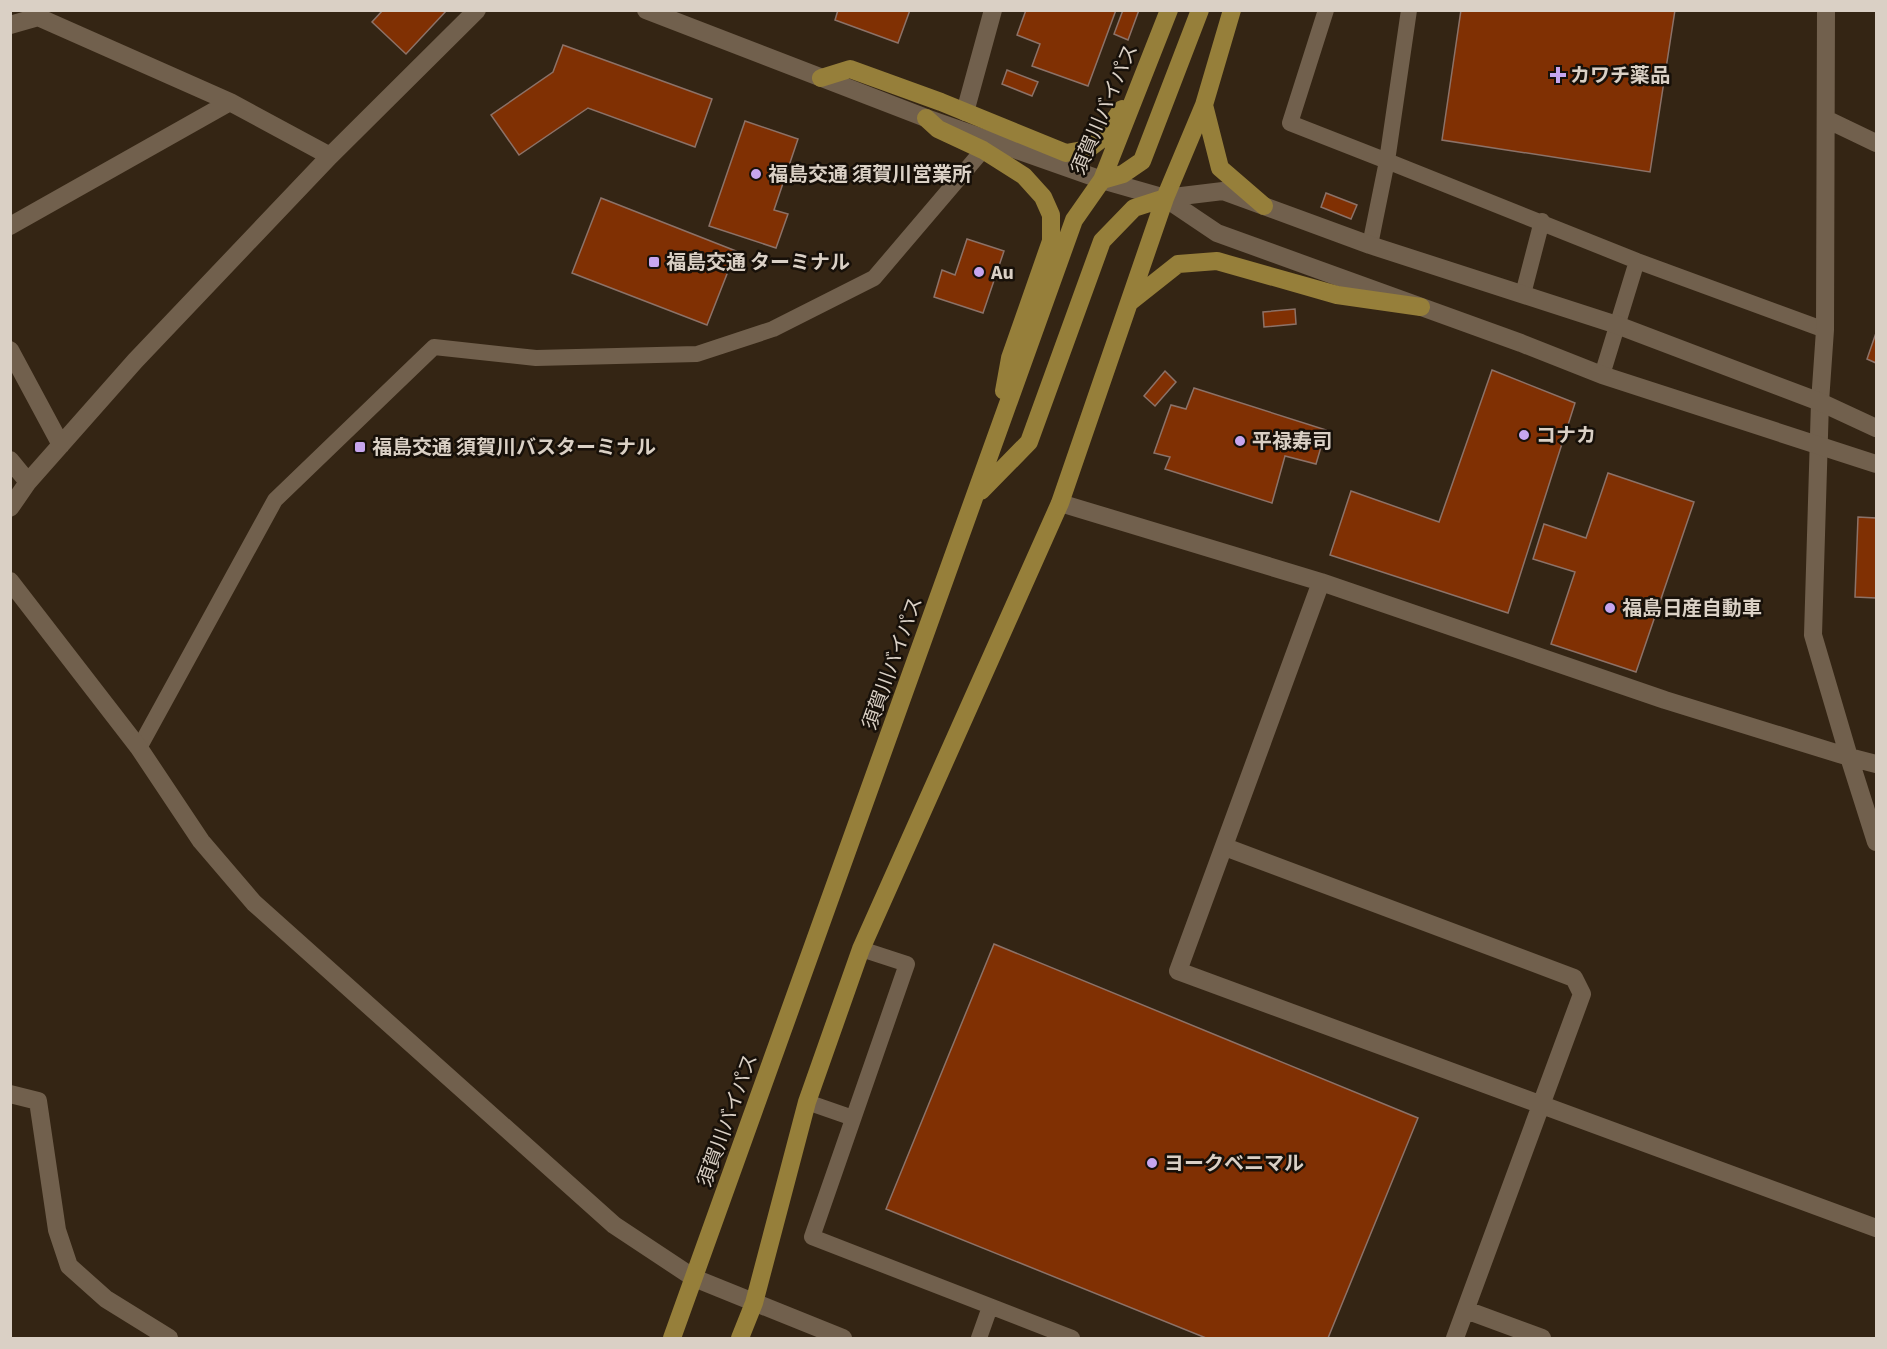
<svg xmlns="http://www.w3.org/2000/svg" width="1887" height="1349" font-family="'Source Sans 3','Noto Sans JP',sans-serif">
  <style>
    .building { fill: #803003; stroke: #8c7268; stroke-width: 1.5 }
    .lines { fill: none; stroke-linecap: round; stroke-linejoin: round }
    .service { stroke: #71604d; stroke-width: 16 }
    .minor { stroke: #71604d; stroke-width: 18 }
    .tertiary { stroke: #71604d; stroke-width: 18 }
    .trunk { stroke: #967f3a; stroke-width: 18 }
    .poi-dot { fill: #c7a6ef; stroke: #171009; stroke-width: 2 }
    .labels { text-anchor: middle; stroke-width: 5; stroke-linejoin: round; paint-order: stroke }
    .poi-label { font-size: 20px; font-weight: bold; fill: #dad0c5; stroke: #171009; text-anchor: start }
    .street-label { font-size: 20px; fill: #dad0c5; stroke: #171009 }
  </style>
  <rect width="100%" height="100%" fill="#342514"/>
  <path class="building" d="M 383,10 L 447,10 L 406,54 L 372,22 Z
    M 838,10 L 910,10 L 898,43 L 835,20 Z
    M 1026,10 L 1116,10 L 1088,86 L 1032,66 L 1040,44 L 1017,35 Z
    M 1123,10 L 1139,10 L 1128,40 L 1114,34 Z
    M 1461,10 L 1675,10 L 1650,172 L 1442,140 Z
    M 563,45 L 712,99 L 695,147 L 588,108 L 519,155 L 491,115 L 553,72 Z
    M 1007,70 L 1038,82 L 1032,96 L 1002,84 Z
    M 745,121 L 798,139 L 774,210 L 788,214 L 776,248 L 709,226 Z
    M 1326,193 L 1357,205 L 1351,219 L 1321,207 Z
    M 601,198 L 736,251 L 707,325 L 572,273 Z
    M 967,239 L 1004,251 L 983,313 L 934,297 L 942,270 L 955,275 Z
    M 1295,309 L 1296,324 L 1264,327 L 1263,312 Z
    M 1876,333 L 1876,363 L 1867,359 Z
    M 1492,370 L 1575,403 L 1508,613 L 1330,555 L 1351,491 L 1439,522 Z
    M 1165,371 L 1176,382 L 1155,406 L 1144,396 Z
    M 1194,388 L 1326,430 L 1316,464 L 1285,456 L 1272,503 L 1165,469 L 1170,457 L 1154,453 L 1171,405 L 1186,409 Z
    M 1608,473 L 1694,502 L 1636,672 L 1551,644 L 1575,572 L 1533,559 L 1544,524 L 1586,538 Z
    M 1858,517 L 1876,518 L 1876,598 L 1855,597 Z
    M 994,944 L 1418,1118 L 1328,1338 L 1206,1338 L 886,1209 Z"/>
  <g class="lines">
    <path class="service" d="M 1326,10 L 1290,123 L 1387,161 L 1370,245
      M 1409,10 L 1387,161 L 1637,261 L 1825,330
      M 1523,294 L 1542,221
      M 1602,375 L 1637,261
      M 139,748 L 275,500 L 434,347 L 536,358 L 697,354 L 773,329 L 874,278 L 983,150
      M 861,949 L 907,964 L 812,1237 L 1072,1338
      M 807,1102 L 853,1118
      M 979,1338 L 990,1307"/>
    <path class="minor" d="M 1826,10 L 1825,330 L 1820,402 L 1813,635 L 1849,757 L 1876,842
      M 10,25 L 38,17 L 230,102 L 330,156
      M 965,112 L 993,10
      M 1826,119 L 1876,143
      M 10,226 L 230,102
      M 10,350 L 61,445
      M 10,460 L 28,482
      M 1060,503 L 1321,582 L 1665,700 L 1849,757 L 1876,764
      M 10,508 L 28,482 L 135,361 L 330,156 L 477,10
      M 10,581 L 139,748 L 201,841 L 254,903 L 614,1225 L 694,1278
      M 1321,582 L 1178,971 L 1876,1228
      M 1225,847 L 1574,978 L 1582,994 L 1455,1338
      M 10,1094 L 38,1101 L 57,1230 L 69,1266 L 106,1299 L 169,1338
      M 1466,1310 L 1542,1338"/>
    <path class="tertiary" d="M 646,10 L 926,118 L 1102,180 L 1165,198 L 1217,233 L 1521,343 L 1602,375 L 1876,464
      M 1165,198 L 1223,191 L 1370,245 L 1617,325 L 1820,402 L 1876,428
      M 694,1278 L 843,1338"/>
    <path class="trunk" d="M 821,78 L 850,69 L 941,102 L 1066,153 L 1088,149 L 1100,140 L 1122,109
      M 1204,105 L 1220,168 L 1264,206
      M 926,118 L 938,129 L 983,150 L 1024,176 L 1043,197 L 1051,215 L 1051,241 L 1010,358 L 1004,391
      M 1102,180 L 1123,174 L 1142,161 L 1200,10
      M 1130,302 L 1178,264 L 1217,261 L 1337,295 L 1421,307
      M 981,491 L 1029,442 L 1102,241 L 1134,208 L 1165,198
      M 672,1338 L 1074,220 L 1102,180 L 1169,10
      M 740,1338 L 754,1303 L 807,1102 L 861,949 L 1060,503 L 1165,198 L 1204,105 L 1232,10"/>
  </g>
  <g class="poi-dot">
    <path d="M1555 66h6v6h6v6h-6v6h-6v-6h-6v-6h6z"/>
    <circle cx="756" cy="174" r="6"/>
    <rect x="648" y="256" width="12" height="12" rx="3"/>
    <circle cx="979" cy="272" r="6"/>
    <circle cx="1524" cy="435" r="6"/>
    <circle cx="1240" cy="441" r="6"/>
    <rect x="354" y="441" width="12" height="12" rx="3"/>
    <circle cx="1610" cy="608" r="6"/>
    <circle cx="1152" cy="1163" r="6"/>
  </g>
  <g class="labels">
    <g class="poi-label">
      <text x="1570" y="82">カワチ薬品</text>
      <text x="768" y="181">福島交通 須賀川営業所</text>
      <text x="666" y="269">福島交通 ターミナル</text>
      <text x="991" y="279">Au</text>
      <text x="1536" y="442">コナカ</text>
      <text x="1252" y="448">平禄寿司</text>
      <text x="372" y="454">福島交通 須賀川バスターミナル</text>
      <text x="1622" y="615">福島日産自動車</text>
      <text x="1164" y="1170">ヨークベニマル</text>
    </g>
    <g class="street-label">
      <text transform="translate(1104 109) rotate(-67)" y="7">須賀川バイパス</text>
      <text transform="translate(892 663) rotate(-70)" y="7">須賀川バイパス</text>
      <text transform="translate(727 1120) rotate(-70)" y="7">須賀川バイパス</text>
    </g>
  </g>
  <rect width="1887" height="1349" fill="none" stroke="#dad0c5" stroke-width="24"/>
</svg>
